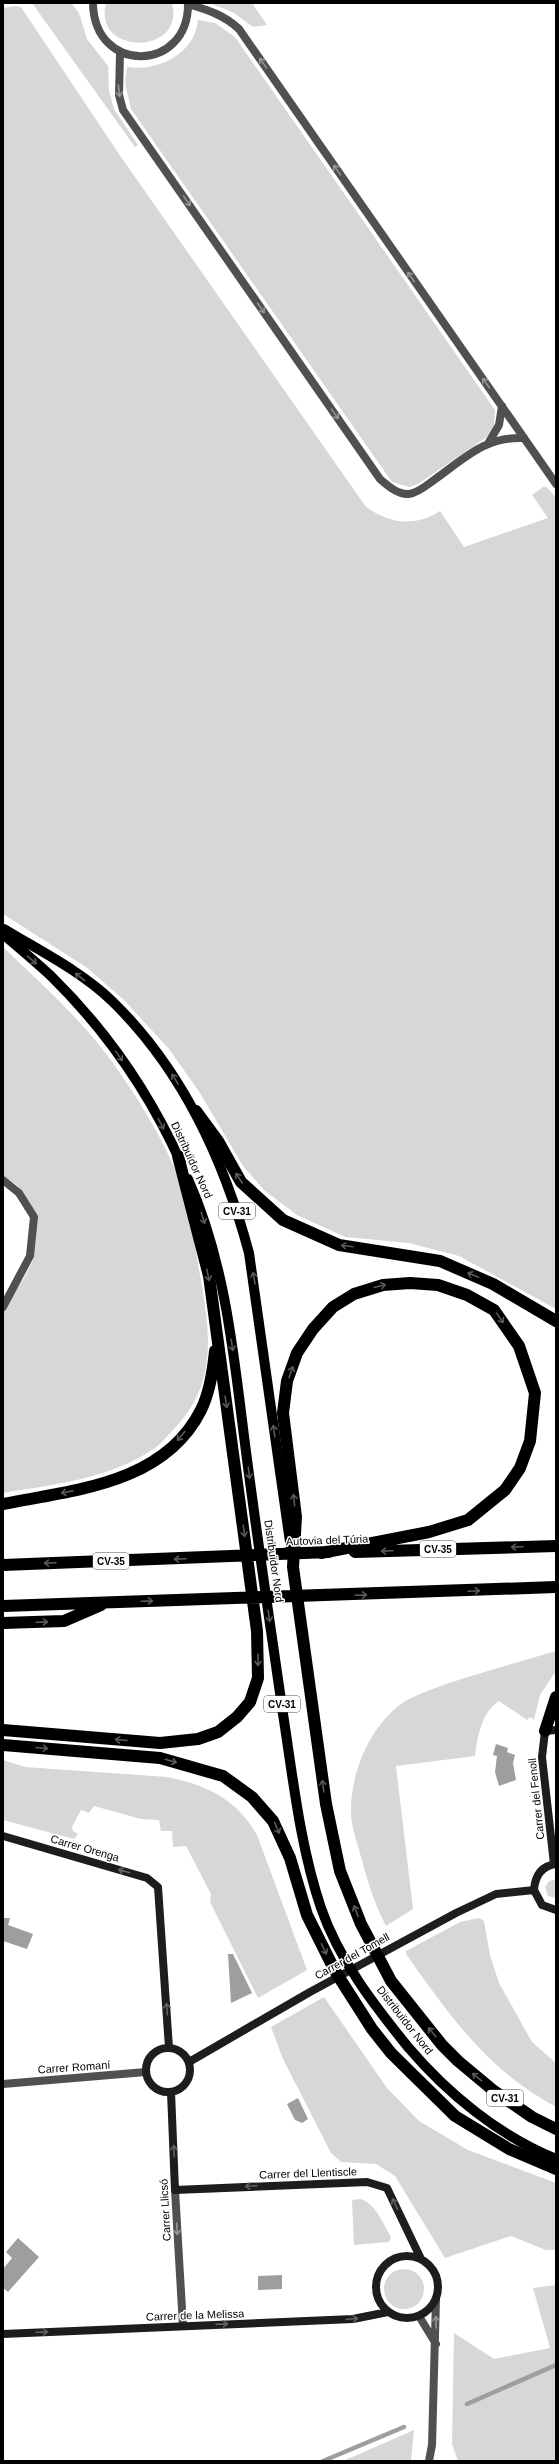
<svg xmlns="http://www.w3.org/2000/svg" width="559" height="2464" font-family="Arial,sans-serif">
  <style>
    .green { fill: #d7d7d7 }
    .water { fill: #9e9e9e }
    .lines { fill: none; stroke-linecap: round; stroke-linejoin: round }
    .stream { stroke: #9e9e9e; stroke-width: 4.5 }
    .street { stroke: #505050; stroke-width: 8 }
    .secondary { stroke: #1d1d1d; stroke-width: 8 }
    .primary { stroke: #000; stroke-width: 10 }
    .highway { stroke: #000; stroke-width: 12 }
    .oneway { stroke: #969696 }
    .oneway2 { stroke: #595959 }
    .oneway3 { stroke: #616161 }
    .labels { text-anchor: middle; stroke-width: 3; stroke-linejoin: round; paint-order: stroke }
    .shield { fill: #fff; stroke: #4c4c4c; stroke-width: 1 }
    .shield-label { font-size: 10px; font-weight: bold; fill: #000 }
    .street-label { font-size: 11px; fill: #000; stroke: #fff }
  </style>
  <rect width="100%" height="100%" fill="#fff"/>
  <path class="green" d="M 32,3 L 71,3 L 79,13 L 87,39 L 108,66 L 109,91 L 114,109 L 138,145 L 135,147 Z
    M 106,3 L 172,3 C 186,56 92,56 106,3 Z
    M 210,3 L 252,3 L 267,25 L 253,27 L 234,13 Z
    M 15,6 L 21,7 L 121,157 L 366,507 C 390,524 415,527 440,511 L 464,547 L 548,518 L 532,495 L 543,487 L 547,487 L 556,498 L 556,1309 L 459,1256 L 409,1243 L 345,1237 L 297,1215 L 264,1190 L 243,1166 L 200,1093 L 169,1049 L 124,1000 L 86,967 L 3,914 L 3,8 Z
    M 198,20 L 215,23 L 235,37 L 495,410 L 494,426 L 487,437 L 418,484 L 409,487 L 392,482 L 131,109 L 125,83 L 127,67 C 157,72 195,54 198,20 Z
    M 3,947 C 46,988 91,1028 124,1079 C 149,1115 172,1156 186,1198 C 193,1218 194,1243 198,1264 C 209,1325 221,1380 174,1429 C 168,1435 162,1443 155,1448 C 110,1479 56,1484 3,1493 L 3,1309 L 23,1280 L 33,1260 L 36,1235 L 29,1205 L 18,1186 L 3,1175 Z
    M 556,1651 L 556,1671 L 540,1695 L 534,1720 L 530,1717 L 527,1720 L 499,1701 C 482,1712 477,1737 475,1756 L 396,1766 L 413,1909 L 386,1926 C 372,1899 366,1875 358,1846 C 355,1836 351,1824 351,1813 C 350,1774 369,1728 401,1704 C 414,1695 431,1690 446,1684 C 482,1672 519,1662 556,1651 Z
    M 3,1760 L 25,1767 L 167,1777 C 205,1784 238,1800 257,1835 L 307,1970 L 258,1998 L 210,1902 L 211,1894 L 186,1846 L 173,1847 L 172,1831 L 161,1831 L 159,1820 L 141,1819 L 94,1806 L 89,1813 L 81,1810 L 72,1827 L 73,1831 L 78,1834 L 74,1839 L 3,1820 Z
    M 556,1879 L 556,1898 L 548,1896 L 545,1887 L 549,1881 Z
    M 479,1918 L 484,1921 L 490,1955 L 499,1983 L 532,2042 L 556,2063 L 556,2107 C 487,2070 450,2016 406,1954 L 406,1951 L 460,1922 Z
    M 324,1997 L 387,2088 L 419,2121 L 468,2150 L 556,2183 L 556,2250 L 546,2250 L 511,2236 L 445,2258 L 395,2176 L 376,2164 L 341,2162 L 331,2153 L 283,2059 L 271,2027 Z
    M 360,2199 C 376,2203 383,2224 391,2237 L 389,2242 L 354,2245 L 352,2200 Z
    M384 2289a20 20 0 1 1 40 0a20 20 0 1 1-40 0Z
    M 556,2285 L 556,2461 L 458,2461 L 452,2444 L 454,2333 L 494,2359 L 550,2348 L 533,2288 Z
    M 414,2430 L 411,2461 L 343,2461 Z"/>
  <path class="water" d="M 496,1744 L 508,1748 L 507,1752 L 515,1755 L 513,1763 L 516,1780 L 499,1786 L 495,1772 L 497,1756 L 493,1755 Z
    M 3,1918 L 10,1918 L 8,1925 L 33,1934 L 27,1949 L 3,1941 Z
    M 228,1954 L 233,1954 L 252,1993 L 231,2003 Z
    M 298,2098 L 308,2119 L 302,2123 L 295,2120 L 287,2104 Z
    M 18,2238 L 39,2257 L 8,2292 L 3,2288 L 3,2269 L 12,2258 L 6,2252 Z
    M 282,2275 L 282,2289 L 258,2290 L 258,2276 Z"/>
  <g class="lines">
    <path class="stream" d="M 467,2404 L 556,2365
      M 323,2461 L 404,2427"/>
    <path class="street" d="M 93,3 C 94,75 189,73 188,3
      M 188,4 C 208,10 224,15 239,29 L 556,484
      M 120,53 L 119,95 L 123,110 L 380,479 C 388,486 398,495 409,494 C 418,493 427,485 434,480 C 464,459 485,436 524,438
      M 489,442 L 499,425 L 502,406
      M 3,1180 L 19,1193 L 34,1217 L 30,1256 L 3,1307
      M 3,2084 L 146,2072
      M 175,2190 L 183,2326
      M 419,2316 L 436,2344
      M 429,2461 L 432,2445 L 436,2299"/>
    <path class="secondary" d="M 3,1836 L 147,1878 L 158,1887 L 169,2048
      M 554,1864 L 542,1757 L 545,1731 L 556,1730
      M 556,1864 C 541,1866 535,1876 534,1890 L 542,1905 L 556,1910
      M146 2070a22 22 0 1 1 44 0a22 22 0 1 1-44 0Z
      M 189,2062 L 310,1992 L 456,1913 L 496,1894 L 534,1890
      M 171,2092 L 175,2190 L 367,2182 L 387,2188 L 421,2259
      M376 2287a31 31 0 1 1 62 0a31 31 0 1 1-62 0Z
      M 3,2334 L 353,2319 L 388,2312"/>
    <path class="primary" d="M 4,929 C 40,951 81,971 112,1001 C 182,1069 224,1160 249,1253 L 291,1549
      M 3,934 C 19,948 36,962 51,976 C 105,1029 150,1094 181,1163
      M 188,1179 C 222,1255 232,1338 242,1420 C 254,1518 269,1616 283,1714 C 293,1778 300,1846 321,1908 C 339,1960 374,2005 408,2047 C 447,2093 499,2136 556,2159"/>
    <path class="highway" d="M 196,1111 L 218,1141 L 241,1182 L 283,1220 L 339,1245 L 440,1261 L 493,1284 L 556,1321
      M 3,1504 C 74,1490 164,1484 201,1410 C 210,1392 213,1371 215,1351
      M 355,1552 L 556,1546
      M 321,1553 L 429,1532 L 468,1520 L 505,1490 L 520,1468 L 530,1441 L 535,1393 L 519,1346 L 494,1310 L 467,1295 L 438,1285 L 410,1283 L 383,1285 L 354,1294 L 333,1307 L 313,1329 L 297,1353 L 287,1381 L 283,1413 L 296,1517 L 293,1567 L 326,1804 L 340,1871 L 361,1924 L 391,1981 L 442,2045 L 458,2061 L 494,2091 L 532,2117 L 556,2129
      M 3,1565 L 329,1552
      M 3,1606 L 556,1587
      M 3,1623 L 64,1621 L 101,1605
      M 3,1730 L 160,1743 L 198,1739 L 218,1732 L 237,1717 L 250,1702 L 258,1678 L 257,1631 L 209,1276 L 178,1156
      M 545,1731 L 556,1697
      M 3,1745 L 160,1758 L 223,1776 L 252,1797 L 273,1821 L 290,1858 L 307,1915 L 335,1971 L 372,2029 L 391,2053 L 455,2116 L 509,2149 L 556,2169"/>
  </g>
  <defs><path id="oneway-shaft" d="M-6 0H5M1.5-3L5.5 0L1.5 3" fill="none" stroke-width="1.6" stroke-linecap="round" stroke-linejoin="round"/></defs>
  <g class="oneway">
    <use href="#oneway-shaft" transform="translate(263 63) rotate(-125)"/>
    <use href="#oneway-shaft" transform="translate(119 91) rotate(84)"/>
    <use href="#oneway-shaft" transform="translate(337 170) rotate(-125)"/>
    <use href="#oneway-shaft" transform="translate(187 201) rotate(55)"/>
    <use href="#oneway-shaft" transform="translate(411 277) rotate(-125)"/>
    <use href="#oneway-shaft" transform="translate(261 308) rotate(55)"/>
    <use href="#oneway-shaft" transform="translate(486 383) rotate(-125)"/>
    <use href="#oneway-shaft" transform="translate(335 414) rotate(55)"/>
    <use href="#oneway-shaft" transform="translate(177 2229) rotate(87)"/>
    <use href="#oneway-shaft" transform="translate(436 2322) rotate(-90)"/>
  </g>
  <g class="oneway2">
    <use href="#oneway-shaft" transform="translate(32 960) rotate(41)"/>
    <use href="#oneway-shaft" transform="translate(80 977) rotate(-142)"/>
    <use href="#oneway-shaft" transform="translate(119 1056) rotate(55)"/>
    <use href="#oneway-shaft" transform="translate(175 1079) rotate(-122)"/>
    <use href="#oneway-shaft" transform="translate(161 1124) rotate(62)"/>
    <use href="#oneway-shaft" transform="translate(239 1178) rotate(-123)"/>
    <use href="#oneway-shaft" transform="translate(203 1218) rotate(72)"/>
    <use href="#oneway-shaft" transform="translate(347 1246) rotate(-173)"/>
    <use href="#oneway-shaft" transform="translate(208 1275) rotate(78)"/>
    <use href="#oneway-shaft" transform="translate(473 1275) rotate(-157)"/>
    <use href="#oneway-shaft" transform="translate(254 1278) rotate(-100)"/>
    <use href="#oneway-shaft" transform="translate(380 1286) rotate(-14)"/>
    <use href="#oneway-shaft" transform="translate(500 1318) rotate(55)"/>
    <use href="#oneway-shaft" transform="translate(232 1345) rotate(81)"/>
    <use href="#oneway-shaft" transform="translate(291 1372) rotate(-71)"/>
    <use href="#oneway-shaft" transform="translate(226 1402) rotate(82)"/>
    <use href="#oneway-shaft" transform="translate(274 1431) rotate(-98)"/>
    <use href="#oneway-shaft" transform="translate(181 1436) rotate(130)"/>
    <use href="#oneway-shaft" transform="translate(249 1473) rotate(83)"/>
    <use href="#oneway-shaft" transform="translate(67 1492) rotate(169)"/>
    <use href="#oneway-shaft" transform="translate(294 1500) rotate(-97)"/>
    <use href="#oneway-shaft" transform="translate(244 1531) rotate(83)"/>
    <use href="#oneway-shaft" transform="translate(517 1547) rotate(178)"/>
    <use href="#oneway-shaft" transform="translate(387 1551) rotate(178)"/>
    <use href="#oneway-shaft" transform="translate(180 1559) rotate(178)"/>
    <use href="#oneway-shaft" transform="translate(50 1563) rotate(178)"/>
    <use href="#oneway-shaft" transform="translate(474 1591) rotate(-3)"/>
    <use href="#oneway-shaft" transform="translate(361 1595) rotate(-2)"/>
    <use href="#oneway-shaft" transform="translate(147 1601) rotate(-2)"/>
    <use href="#oneway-shaft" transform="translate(269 1616) rotate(81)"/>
    <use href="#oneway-shaft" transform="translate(42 1622) rotate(-2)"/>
    <use href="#oneway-shaft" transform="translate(258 1660) rotate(89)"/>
    <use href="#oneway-shaft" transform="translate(121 1740) rotate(-175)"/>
    <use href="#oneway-shaft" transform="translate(42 1748) rotate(5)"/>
    <use href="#oneway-shaft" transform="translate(171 1761) rotate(16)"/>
    <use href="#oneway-shaft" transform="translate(323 1786) rotate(-98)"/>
    <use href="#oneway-shaft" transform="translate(277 1828) rotate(66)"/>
    <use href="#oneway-shaft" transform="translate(356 1911) rotate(-111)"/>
    <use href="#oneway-shaft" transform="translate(324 1949) rotate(64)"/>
    <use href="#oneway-shaft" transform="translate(432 2032) rotate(-129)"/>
    <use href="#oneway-shaft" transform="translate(477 2077) rotate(-141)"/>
  </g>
  <g class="oneway3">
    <use href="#oneway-shaft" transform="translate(124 1871) rotate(-164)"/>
    <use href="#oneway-shaft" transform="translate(167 2009) rotate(-94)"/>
    <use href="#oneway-shaft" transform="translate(174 2151) rotate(-92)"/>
    <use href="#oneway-shaft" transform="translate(251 2186) rotate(177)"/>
    <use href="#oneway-shaft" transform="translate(395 2204) rotate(-116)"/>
    <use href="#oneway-shaft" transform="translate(352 2319) rotate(-5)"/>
    <use href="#oneway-shaft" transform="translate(222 2324) rotate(-2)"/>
    <use href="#oneway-shaft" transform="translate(42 2332) rotate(-2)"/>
  </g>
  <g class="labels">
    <g class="shield">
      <rect x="219" y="1203" width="36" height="16" rx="3"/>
      <rect x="420" y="1541" width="36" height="16" rx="3"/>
      <rect x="93" y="1553" width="36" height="16" rx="3"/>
      <rect x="264" y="1696" width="36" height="16" rx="3"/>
      <rect x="487" y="2090" width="36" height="16" rx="3"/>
    </g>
    <g class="shield-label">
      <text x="237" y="1215">CV-31</text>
      <text x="438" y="1553">CV-35</text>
      <text x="111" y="1565">CV-35</text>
      <text x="282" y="1708">CV-31</text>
      <text x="505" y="2102">CV-31</text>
    </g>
    <g class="street-label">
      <text transform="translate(192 1160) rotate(65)" y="4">Distribuïdor Nord</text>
      <text transform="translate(327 1540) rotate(-2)" y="4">Autovia del Túria</text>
      <text transform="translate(274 1561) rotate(82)" y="4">Distribuïdor Nord</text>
      <text transform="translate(536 1799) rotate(-96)" y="4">Carrer del Fenoll</text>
      <text transform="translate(85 1848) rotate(16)" y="4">Carrer Orenga</text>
      <text transform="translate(352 1956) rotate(-29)" y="4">Carrer del Tomell</text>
      <text transform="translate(405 2020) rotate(52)" y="4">Distribuïdor Nord</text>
      <text transform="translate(74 2067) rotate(-4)" y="4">Carrer Romaní</text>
      <text transform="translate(308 2173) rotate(-2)" y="4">Carrer del Llentiscle</text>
      <text transform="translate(165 2210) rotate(-93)" y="4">Carrer Llicsó</text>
      <text transform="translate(195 2315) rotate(-2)" y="4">Carrer de la Melissa</text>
    </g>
  </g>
  <rect width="559" height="2464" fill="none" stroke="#000000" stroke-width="8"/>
</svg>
